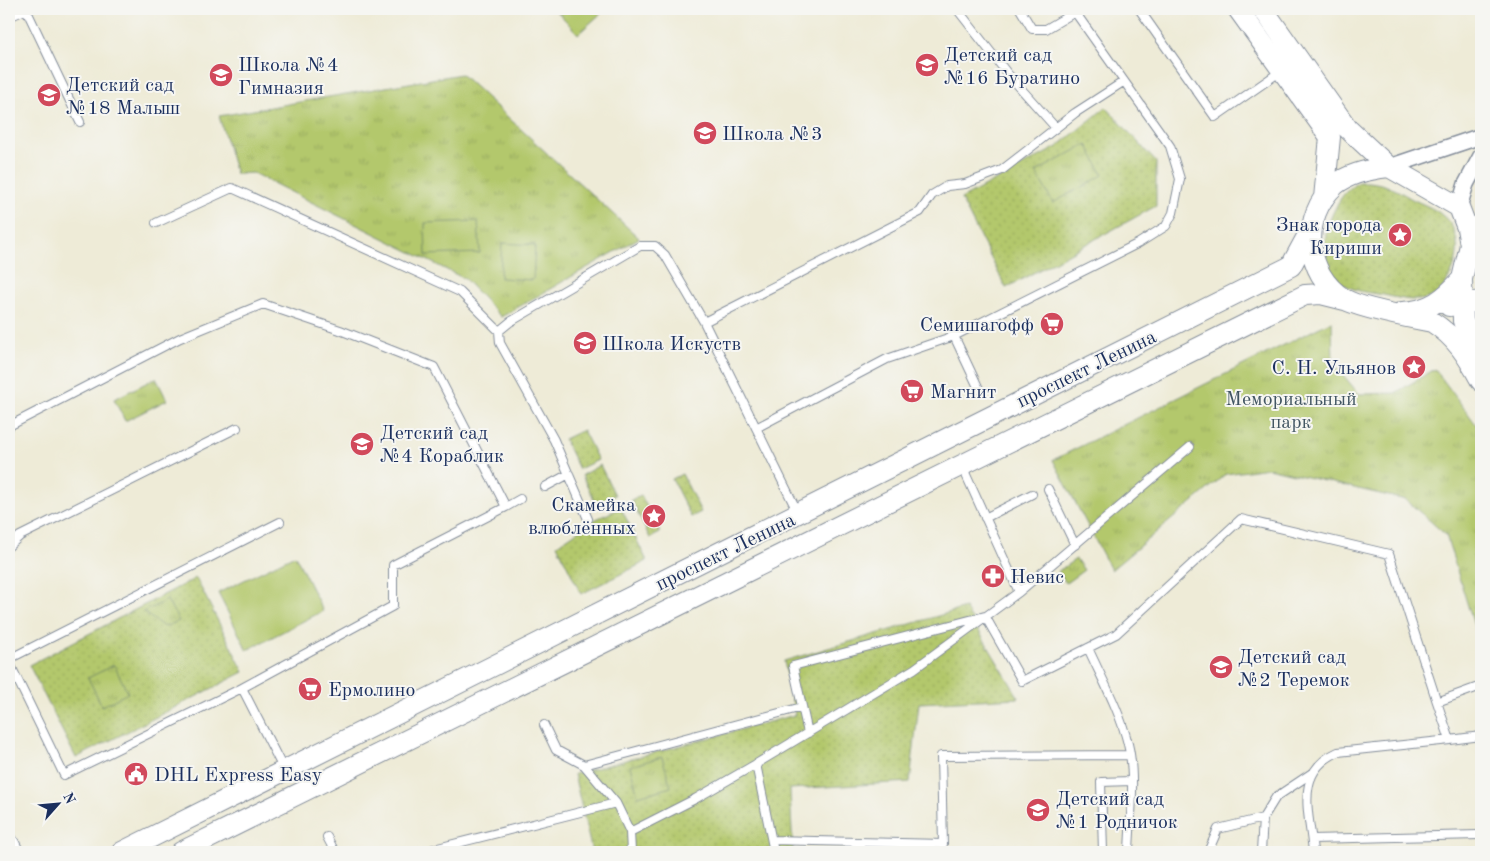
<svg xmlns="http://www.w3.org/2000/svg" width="1490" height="861" font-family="'Old Standard TT',serif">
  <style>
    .grass { fill: url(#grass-dots); stroke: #677c65 }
    .park { fill: url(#park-tufts); stroke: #677c65 }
    .pitch { fill: #b3c86c; stroke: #677c65 }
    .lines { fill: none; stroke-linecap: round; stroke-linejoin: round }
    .lane-casing { stroke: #848d9a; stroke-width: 10 }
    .street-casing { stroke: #848d9a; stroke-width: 18 }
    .secondary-casing { stroke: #848d9a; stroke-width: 22 }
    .lane { stroke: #fff; stroke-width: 8 }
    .street { stroke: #fff; stroke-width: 15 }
    .secondary { stroke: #fff; stroke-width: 20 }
    .labels { text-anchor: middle; stroke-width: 4; stroke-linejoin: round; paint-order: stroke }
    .poi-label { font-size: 20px; fill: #1b2f5e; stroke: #f6f6f2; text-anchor: start }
    .street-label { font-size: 20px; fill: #1b2f5e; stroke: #f6f6f2 }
    .park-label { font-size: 20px; fill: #415562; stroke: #f6f6f2 }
  </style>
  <defs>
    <pattern id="grass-dots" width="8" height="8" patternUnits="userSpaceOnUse" patternTransform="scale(1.25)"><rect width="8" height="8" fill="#b3c86c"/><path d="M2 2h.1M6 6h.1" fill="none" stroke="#99ac60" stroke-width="1.8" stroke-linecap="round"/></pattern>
    <pattern id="park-tufts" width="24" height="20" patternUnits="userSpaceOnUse" patternTransform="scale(1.25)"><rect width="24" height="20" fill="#b3c86c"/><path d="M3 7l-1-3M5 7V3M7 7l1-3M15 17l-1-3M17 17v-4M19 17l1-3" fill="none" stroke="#99ac60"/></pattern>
  </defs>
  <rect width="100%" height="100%" fill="#f6f6f2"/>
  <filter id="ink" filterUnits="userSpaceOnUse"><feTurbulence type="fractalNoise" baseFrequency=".02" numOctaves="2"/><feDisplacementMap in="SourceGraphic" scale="10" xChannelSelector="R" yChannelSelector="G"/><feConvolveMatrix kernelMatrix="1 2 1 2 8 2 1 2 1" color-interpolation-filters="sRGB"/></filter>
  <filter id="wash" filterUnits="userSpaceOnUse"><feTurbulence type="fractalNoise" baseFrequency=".0096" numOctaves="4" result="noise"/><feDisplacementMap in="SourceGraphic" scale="20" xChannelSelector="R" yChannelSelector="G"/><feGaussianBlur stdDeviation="1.12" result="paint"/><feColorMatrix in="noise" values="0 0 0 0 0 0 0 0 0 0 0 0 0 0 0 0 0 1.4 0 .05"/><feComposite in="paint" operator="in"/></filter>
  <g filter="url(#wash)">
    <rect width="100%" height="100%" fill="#eeebd7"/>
    <path class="grass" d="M 1106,107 L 1156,162 L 1156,206 L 1006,288 L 961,199 L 1057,147 Z
      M 1359,182 C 1381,181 1394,188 1412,199 C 1422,204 1434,208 1442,215 C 1465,233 1459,267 1443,287 C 1428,307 1404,299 1384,295 C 1374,293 1363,293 1354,289 C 1323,279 1320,245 1330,220 C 1337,203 1343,191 1359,182 Z
      M 583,430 L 598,460 L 579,469 L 564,439 Z
      M 600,465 L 615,495 L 596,504 L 582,475 Z
      M 682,474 L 701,512 L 691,517 L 672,479 Z
      M 641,495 L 660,533 L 650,538 L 631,500 Z
      M 621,508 L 647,561 L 581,594 L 557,545 L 594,520 Z
      M 196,578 L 244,672 L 76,758 L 29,665 Z
      M 965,608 L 1019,698 L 919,703 L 910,782 L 790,789 L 793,852 L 592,852 L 574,774 L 795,715 L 784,661 Z"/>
    <path class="park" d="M 461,74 L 639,238 L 501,317 L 465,279 L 253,173 L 236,174 L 219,116 Z
      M 1087,144 L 1103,175 L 1053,203 L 1036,172 Z
      M 1332,321 L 1333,363 L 1359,394 L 1395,393 L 1435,369 L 1481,431 L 1481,648 L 1446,535 L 1406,500 L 1268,468 L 1226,474 L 1111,570 L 1053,460 Z
      M 156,378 L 167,400 L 125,421 L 114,399 Z
      M 1076,559 L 1084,570 L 1066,583 L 1058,571 Z
      M 167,600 L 179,621 L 164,627 L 143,612 Z
      M 114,665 L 128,693 L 102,706 L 88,678 Z
      M 662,757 L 671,787 L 638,796 L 630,766 Z"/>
    <path class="pitch" d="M 555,9 L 606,9 L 578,34 Z
      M 478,221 L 480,253 L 426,255 L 425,223 Z
      M 502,243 L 535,245 L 533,280 L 500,278 Z
      M 295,555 L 323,611 L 247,650 L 218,593 Z"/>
  </g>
  <g filter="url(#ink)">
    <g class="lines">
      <g class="lane-casing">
        <path id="lane" d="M 26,9 L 80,122
          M 957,9 L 1007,73 L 1056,128
          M 1020,9 L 1032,29 L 1046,29 L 1075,12
          M 1139,9 L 1215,117 L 1281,71
          M 9,17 L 27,9
          M 156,223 L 232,188 L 460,292 L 499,331
          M 704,322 L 920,212 L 932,195 L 947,186 L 965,184 L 1002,170 L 1075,113 L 1123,82
          M 954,336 L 979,389
          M 9,426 L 180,338 L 263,304 L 340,330 L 434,367 L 506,507 L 393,565 L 393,606 L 242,688 L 284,770
          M 756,428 L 887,359 L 954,336 L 1139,243 L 1166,226 L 1173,213 L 1180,179 L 1170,146 L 1075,12 L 1069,9
          M 545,487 L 569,474
          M 1048,489 L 1075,545
          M 506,507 L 520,499
          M 985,518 L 1032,494
          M 588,519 L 554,440 L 500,343 L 499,331 L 510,322 L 640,246 L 655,246 L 665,255 L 704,322 L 798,513
          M 9,546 L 20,536 L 237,428
          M 1019,592 L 1190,447
          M 1088,648 C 1102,679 1120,711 1128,744 C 1136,776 1130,820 1129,852
          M 9,659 L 280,522
          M 9,662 L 64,775 L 242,688
          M 544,725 L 556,750 L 584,765 L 616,803
          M 808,733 L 793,666 L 985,616 L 1022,681 L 1116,634 L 1241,519 L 1389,554 L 1437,702 L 1481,686
          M 1450,740 L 1481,736
          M 756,764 L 774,852
          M 584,765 L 802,707
          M 630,832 L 631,852
          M 327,837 L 335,852
          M 1312,839 L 1479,835
          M 772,840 L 943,844 L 941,756 L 1129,755
          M 422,852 L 616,803 L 630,832 L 695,799 L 756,764 L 914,669 L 1019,592 L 962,466
          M 1103,852 L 1101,782 L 1131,781
          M 1208,852 L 1218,829 L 1263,818 L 1276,797 L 1312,773
          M 1261,852 L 1263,818
          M 1313,852 C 1310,814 1293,772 1338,752 L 1450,740 L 1437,702"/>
      </g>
      <g class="street-casing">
        <path id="street" d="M 1389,167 L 1481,136
          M 1459,207 L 1466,184 L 1481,156"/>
      </g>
      <g class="secondary-casing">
        <path id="secondary" d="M 1238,9 L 1330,137 L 1324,198
          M 1263,9 L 1348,129 L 1389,167 L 1459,207 L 1467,228 L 1470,245 L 1462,279 L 1463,321 L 1481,360
          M 1389,167 C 1371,169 1349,173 1335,185 C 1300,217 1304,273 1344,299 C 1358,308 1412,318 1432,322 C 1456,337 1468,357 1481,381
          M 1449,306 L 1481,301
          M 1402,312 C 1430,311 1444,299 1462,279
          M 9,844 L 13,852
          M 122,852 L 1291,266 L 1310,231
          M 181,852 L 1305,295 L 1321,294 L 1345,300"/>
      </g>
      <use href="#lane" class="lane"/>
      <use href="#street" class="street"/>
      <use href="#secondary" class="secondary"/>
    </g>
  </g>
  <defs>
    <g id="school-disc" transform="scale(1.25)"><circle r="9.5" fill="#d1495b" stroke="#f6f6f2"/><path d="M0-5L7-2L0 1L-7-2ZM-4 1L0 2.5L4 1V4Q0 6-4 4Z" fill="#fff"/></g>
    <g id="sight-disc" transform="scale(1.25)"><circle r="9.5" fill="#d1495b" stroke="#f6f6f2"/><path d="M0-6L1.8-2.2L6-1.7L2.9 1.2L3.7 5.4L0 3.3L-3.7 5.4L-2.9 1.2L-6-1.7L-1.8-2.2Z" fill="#fff"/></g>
    <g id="supermarket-disc" transform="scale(1.25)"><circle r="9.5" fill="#d1495b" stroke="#f6f6f2"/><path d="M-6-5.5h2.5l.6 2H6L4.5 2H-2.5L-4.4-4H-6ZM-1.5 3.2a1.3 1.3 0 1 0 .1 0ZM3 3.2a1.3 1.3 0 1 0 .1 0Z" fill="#fff"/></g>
    <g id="pharmacy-disc" transform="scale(1.25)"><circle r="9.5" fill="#d1495b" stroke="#f6f6f2"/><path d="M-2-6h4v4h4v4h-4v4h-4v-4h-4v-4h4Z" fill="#fff"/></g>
    <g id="civic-disc" transform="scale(1.25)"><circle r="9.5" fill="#d1495b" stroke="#f6f6f2"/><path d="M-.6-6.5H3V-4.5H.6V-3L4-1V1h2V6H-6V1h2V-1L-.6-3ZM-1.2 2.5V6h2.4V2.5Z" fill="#fff"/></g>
  </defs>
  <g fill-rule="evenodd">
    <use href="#school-disc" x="927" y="65"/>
    <use href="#school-disc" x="221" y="75"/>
    <use href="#school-disc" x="49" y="95"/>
    <use href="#school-disc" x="705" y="133"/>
    <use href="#sight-disc" x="1400" y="235"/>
    <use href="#supermarket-disc" x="1052" y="324"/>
    <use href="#school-disc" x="585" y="343"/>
    <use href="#sight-disc" x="1414" y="367"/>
    <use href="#supermarket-disc" x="912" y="391"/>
    <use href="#school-disc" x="362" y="444"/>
    <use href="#sight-disc" x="654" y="516"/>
    <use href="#pharmacy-disc" x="993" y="576"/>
    <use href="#school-disc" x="1221" y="667"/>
    <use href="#supermarket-disc" x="310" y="689"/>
    <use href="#civic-disc" x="136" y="774"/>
    <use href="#school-disc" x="1038" y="810"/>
  </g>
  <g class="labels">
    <g class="poi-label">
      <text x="944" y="61">Детский сад<tspan x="944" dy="23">№16 Буратино</tspan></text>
      <text x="238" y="71">Школа №4<tspan x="238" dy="23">Гимназия</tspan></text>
      <text x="66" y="91">Детский сад<tspan x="66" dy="23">№18 Малыш</tspan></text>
      <text x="722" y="140">Школа №3</text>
      <text x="1382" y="231" text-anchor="end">Знак города<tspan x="1382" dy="23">Кириши</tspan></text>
      <text x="1034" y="331" text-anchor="end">Семишагофф</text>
      <text x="602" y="350">Школа Искуств</text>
      <text x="1396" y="374" text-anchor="end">С. Н. Ульянов</text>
      <text x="930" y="398">Магнит</text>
      <text x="380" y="439">Детский сад<tspan x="380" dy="23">№4 Кораблик</tspan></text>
      <text x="636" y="511" text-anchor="end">Скамейка<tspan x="636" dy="23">влюблённых</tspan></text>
      <text x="1010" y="583">Невис</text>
      <text x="1238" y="663">Детский сад<tspan x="1238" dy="23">№2 Теремок</tspan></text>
      <text x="328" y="696">Ермолино</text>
      <text x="154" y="781">DHL Express Easy</text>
      <text x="1056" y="805">Детский сад<tspan x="1056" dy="23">№1 Родничок</tspan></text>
    </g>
    <g class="street-label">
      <text transform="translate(1086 368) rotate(-26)" y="7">проспект Ленина</text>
      <text transform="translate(725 551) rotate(-26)" y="7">проспект Ленина</text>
    </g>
    <g class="park-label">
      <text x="1291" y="405">Мемориальный<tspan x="1291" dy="23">парк</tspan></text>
    </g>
  </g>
  <rect width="1490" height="861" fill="none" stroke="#f6f6f2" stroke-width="30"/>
  <g transform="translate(58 804) rotate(63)" stroke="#f6f6f2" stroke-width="4" paint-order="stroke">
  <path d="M0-4L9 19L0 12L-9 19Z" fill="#1b2f5e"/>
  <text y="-8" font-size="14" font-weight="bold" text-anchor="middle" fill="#1b2f5e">N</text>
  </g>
</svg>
